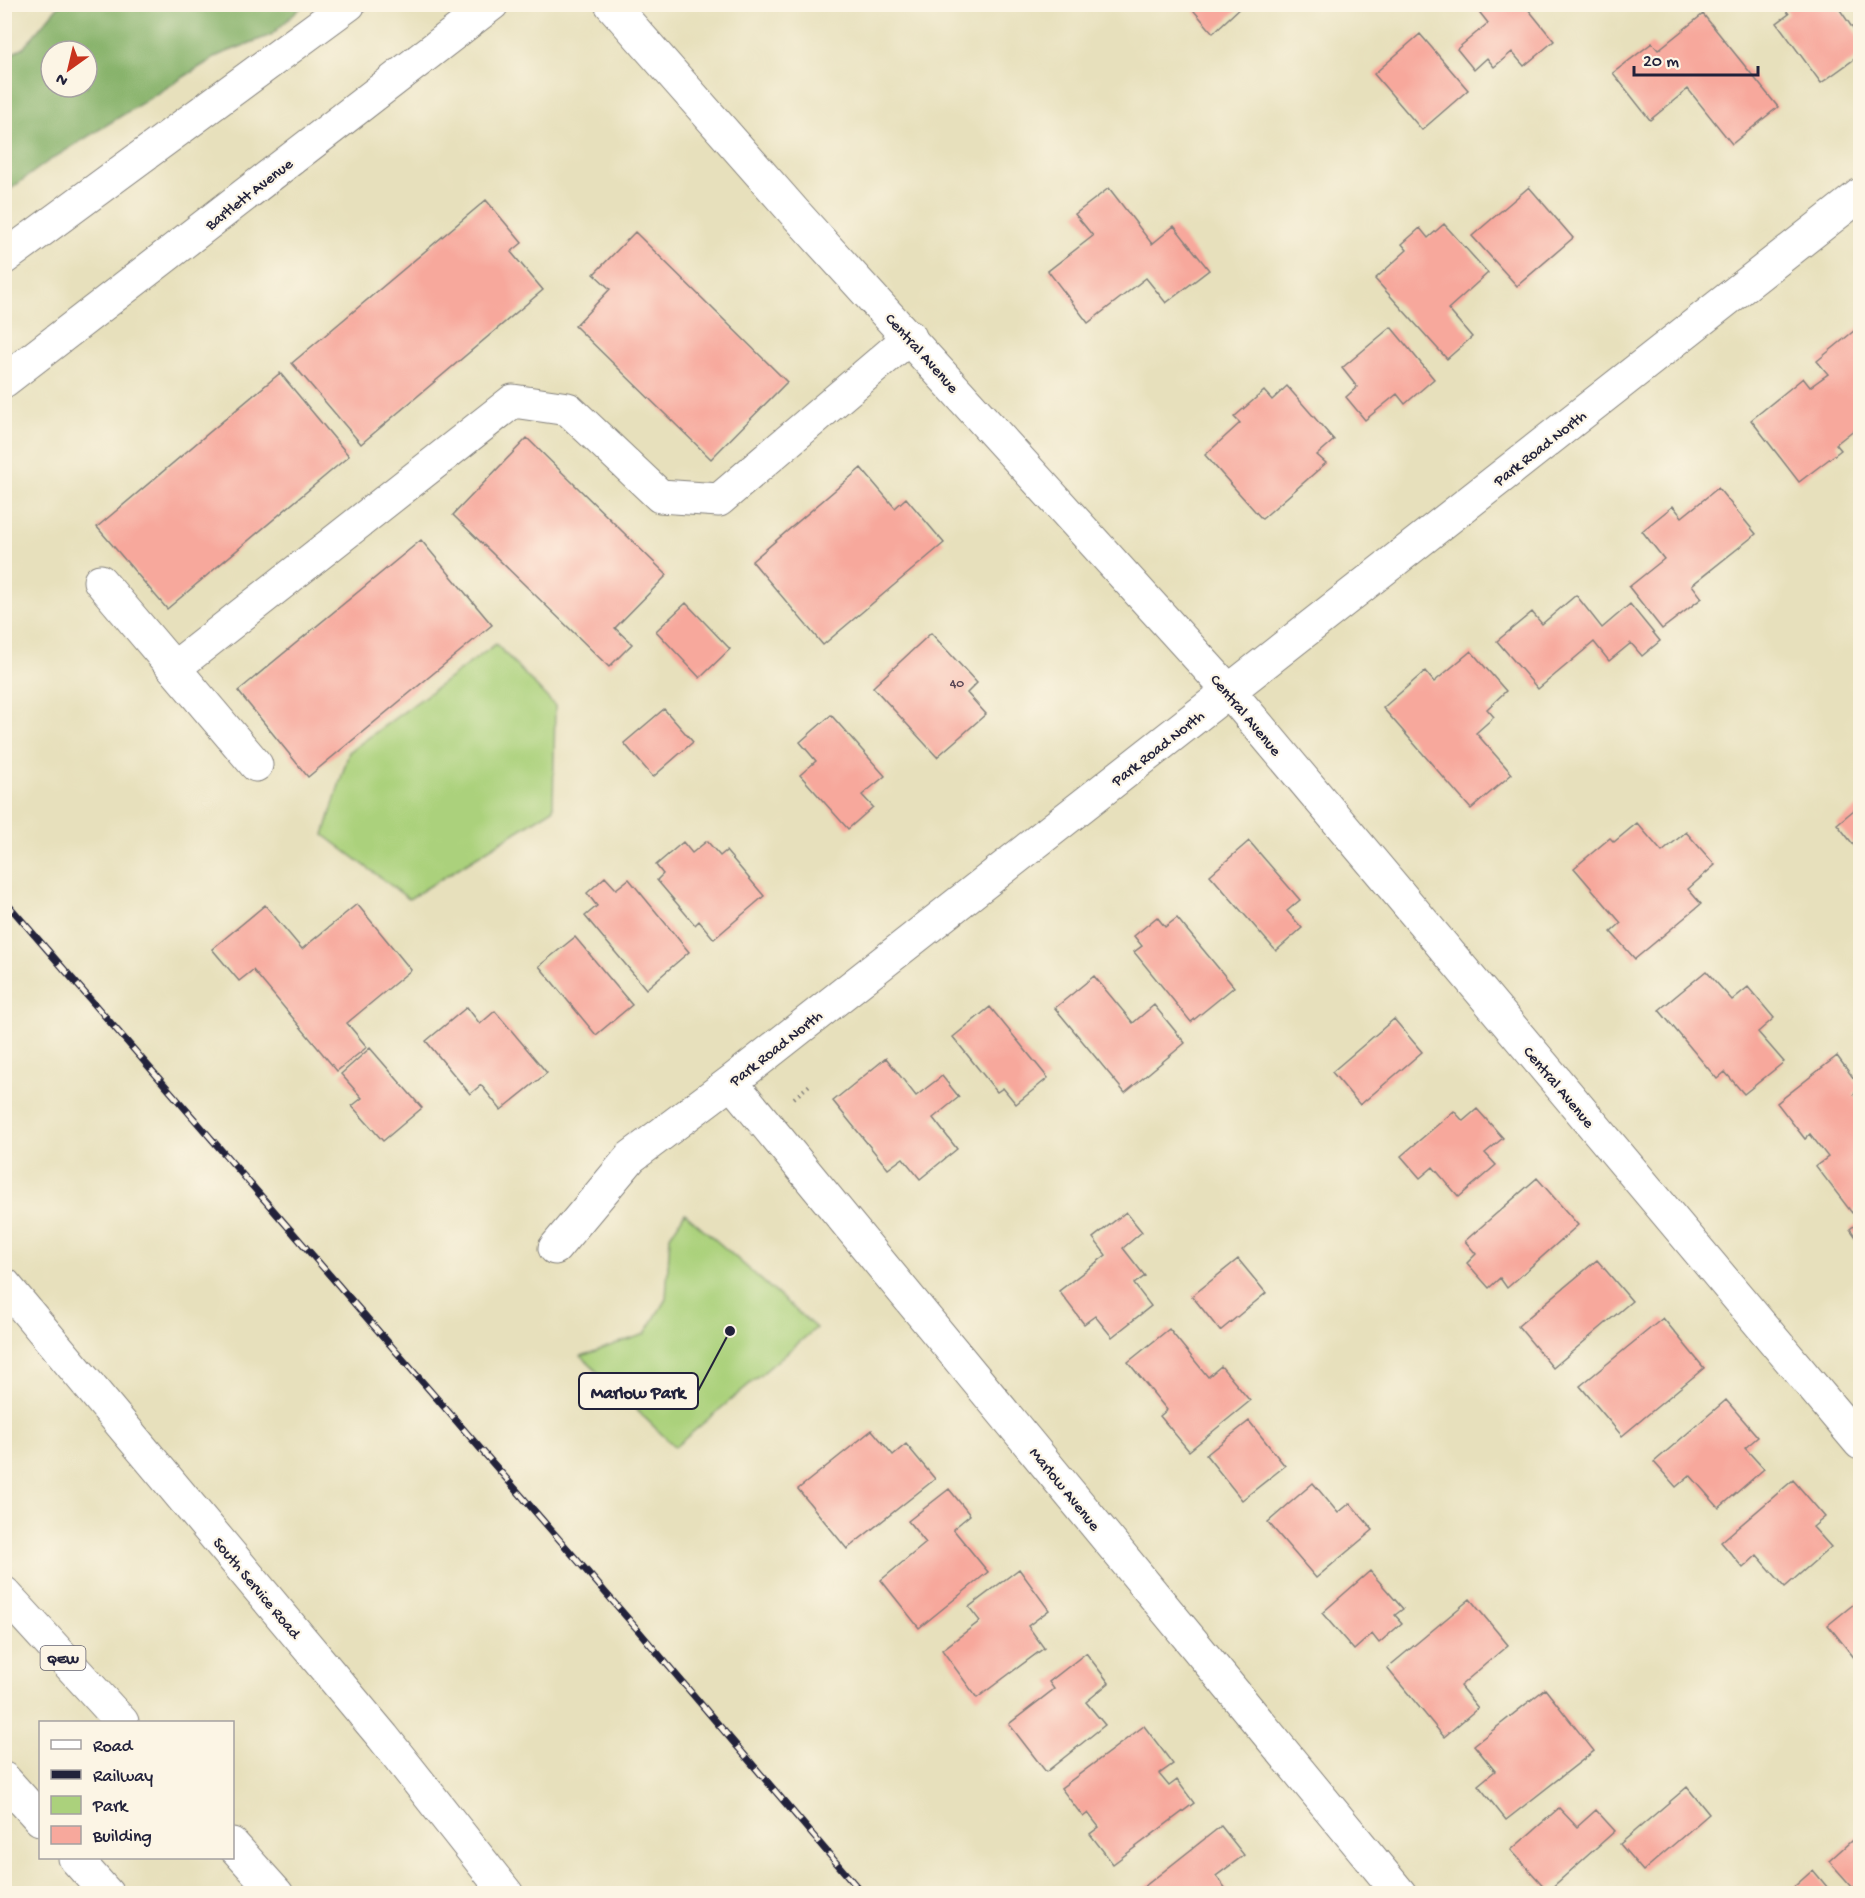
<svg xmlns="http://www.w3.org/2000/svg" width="1865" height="1898" font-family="'Gochi Hand',sans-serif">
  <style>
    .green { fill: #abd17c; stroke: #667a5c; stroke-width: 1.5 }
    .forest { fill: #88b36c; stroke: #556a54; stroke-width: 1.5; fill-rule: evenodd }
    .building { fill: #f7a89c }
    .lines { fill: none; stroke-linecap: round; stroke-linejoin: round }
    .minor-casing { stroke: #84817c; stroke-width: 35 }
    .major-casing { stroke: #84817c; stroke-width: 35 }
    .highway-casing { stroke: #84817c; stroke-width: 35 }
    .path { stroke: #84817c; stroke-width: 4; stroke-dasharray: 1.5 4.5; stroke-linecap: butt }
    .minor { stroke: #fff; stroke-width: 33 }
    .major { stroke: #fff; stroke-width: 33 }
    .highway { stroke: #fff; stroke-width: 33 }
    .rail-casing { stroke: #22223b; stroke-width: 7 }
    .rail { stroke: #fcf5e5; stroke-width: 4.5; stroke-dasharray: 14; stroke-linecap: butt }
    .labels { text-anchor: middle; stroke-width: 4.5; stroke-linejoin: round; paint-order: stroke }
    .number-label { font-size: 14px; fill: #574453 }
    .shield { fill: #fcf5e5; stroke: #63616e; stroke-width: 1.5 }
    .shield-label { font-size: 15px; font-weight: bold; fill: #22223b }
    .street-label { font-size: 16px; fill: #22223b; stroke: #fcf5e5 }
    .leader { fill: none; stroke: #22223b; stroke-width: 2 }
    .callout-dot { fill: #22223b; stroke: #fcf5e5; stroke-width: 2 }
    .callout { fill: #fcf5e5; stroke: #22223b; stroke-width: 2 }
    .callout-label { font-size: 18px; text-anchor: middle; font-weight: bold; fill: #22223b }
  </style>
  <rect width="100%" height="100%" fill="#fcf5e5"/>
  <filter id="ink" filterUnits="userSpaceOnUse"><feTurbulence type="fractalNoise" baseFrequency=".0167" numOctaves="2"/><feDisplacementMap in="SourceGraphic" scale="12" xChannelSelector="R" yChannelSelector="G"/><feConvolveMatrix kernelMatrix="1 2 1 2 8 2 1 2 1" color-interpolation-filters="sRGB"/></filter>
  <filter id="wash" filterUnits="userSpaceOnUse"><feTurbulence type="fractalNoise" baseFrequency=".008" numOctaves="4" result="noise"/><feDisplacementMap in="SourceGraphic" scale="24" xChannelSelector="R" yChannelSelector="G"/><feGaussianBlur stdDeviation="1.35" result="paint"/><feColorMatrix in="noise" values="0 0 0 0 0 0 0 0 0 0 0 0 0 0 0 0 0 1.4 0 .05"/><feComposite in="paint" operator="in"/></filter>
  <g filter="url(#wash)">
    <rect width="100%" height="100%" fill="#e7e0bc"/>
    <path class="green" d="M 496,644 L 555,706 L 553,809 L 409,899 L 324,835 L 349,752 Z
      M 685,1213 L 816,1328 L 675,1447 L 581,1356 L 645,1334 L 666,1299 L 670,1236 Z"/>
    <path class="forest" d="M 60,4 L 304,4 L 304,5 L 271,35 L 219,55 L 47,162 L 5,193 L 5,58 L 24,47 ZM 51,51 L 87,51 L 87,87 L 51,87 Z"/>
    <g id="blocks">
      <path class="building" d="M 1188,4 L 1244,4 L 1213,33 Z
        M 1473,4 L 1524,4 L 1554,41 L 1524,66 L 1512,52 L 1494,67 L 1487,58 L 1474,70 L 1457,49 L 1488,23 Z
        M 1782,4 L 1836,4 L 1860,39 L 1860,55 L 1821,83 L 1777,23 L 1789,14 Z
        M 1703,14 L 1778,107 L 1732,144 L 1688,89 L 1650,120 L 1613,73 L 1652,43 L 1658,50 Z
        M 1420,34 L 1468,90 L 1422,130 L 1374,74 Z
        M 1529,187 L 1573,238 L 1517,286 L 1472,236 Z
        M 1109,188 L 1152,244 L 1174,226 L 1209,270 L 1166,303 L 1146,278 L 1088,323 L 1048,271 L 1093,236 L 1075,214 Z
        M 486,200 L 522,243 L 511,252 L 543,290 L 361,444 L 292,363 Z
        M 1444,224 L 1488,273 L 1448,309 L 1472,337 L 1447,359 L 1375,279 L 1407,250 L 1402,244 L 1420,228 L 1428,238 Z
        M 635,232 L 787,382 L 711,459 L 575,326 L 610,289 L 594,274 Z
        M 1860,326 L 1860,425 L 1836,444 L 1841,450 L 1799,482 L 1751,420 L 1803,378 L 1810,387 L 1828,374 L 1817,361 Z
        M 1391,327 L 1434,379 L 1405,404 L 1397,394 L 1365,420 L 1346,397 L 1357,387 L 1342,368 Z
        M 280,373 L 349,456 L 167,609 L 97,527 Z
        M 1287,386 L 1334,440 L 1317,455 L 1326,463 L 1262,519 L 1205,455 L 1240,423 L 1234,417 L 1264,391 L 1272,400 Z
        M 527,438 L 667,575 L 615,628 L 632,644 L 609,667 L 453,515 Z
        M 861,468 L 895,508 L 906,498 L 944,543 L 823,645 L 752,561 Z
        M 1718,488 L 1756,534 L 1692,585 L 1702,598 L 1662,629 L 1629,587 L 1664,559 L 1642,531 L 1673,506 L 1682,517 Z
        M 421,540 L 492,625 L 308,777 L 238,691 Z
        M 1576,595 L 1602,628 L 1630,604 L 1660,641 L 1642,656 L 1631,643 L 1609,661 L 1594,642 L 1538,689 L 1497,641 L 1532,612 L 1542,624 Z
        M 686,603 L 730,649 L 700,678 L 656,631 Z
        M 931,633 L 977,683 L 967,693 L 986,714 L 937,757 L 873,687 Z
        M 1471,651 L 1506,691 L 1487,709 L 1494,717 L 1476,733 L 1512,774 L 1471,809 L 1383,708 L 1425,671 L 1434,682 Z
        M 664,709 L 693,742 L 653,777 L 624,743 Z
        M 831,715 L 885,776 L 862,795 L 873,807 L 848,829 L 800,775 L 816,761 L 800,742 Z
        M 1860,805 L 1860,853 L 1837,824 Z
        M 1637,823 L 1662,852 L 1686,832 L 1715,865 L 1688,889 L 1701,904 L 1635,959 L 1611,932 L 1621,923 L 1574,868 L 1610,838 L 1614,842 Z
        M 707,841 L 720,856 L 726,851 L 764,896 L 714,939 L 699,921 L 695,925 L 657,880 L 663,874 L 656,865 L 683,842 L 692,853 Z
        M 1249,841 L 1300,900 L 1287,911 L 1302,928 L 1276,951 L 1210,875 Z
        M 605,877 L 616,889 L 629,879 L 689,952 L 646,989 L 585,916 L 597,906 L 587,893 Z
        M 357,904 L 411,970 L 347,1023 L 367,1047 L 337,1071 L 253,970 L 239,981 L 212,949 L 265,905 L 302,949 Z
        M 1157,917 L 1165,927 L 1177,918 L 1234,987 L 1191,1022 L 1134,952 L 1142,946 L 1134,936 Z
        M 575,937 L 632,1005 L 596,1035 L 539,966 Z
        M 1706,971 L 1732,1000 L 1748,987 L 1774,1018 L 1758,1032 L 1784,1062 L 1744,1094 L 1725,1072 L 1717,1079 L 1659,1010 Z
        M 1094,976 L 1133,1023 L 1154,1005 L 1185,1043 L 1125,1093 L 1055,1008 Z
        M 467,1007 L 480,1024 L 495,1011 L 547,1073 L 501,1110 L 481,1085 L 470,1094 L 426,1041 Z
        M 990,1007 L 1048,1078 L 1016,1104 L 1003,1088 L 997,1092 L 953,1037 Z
        M 1394,1019 L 1422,1052 L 1360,1105 L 1332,1072 Z
        M 370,1048 L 422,1108 L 383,1141 L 352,1106 L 362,1098 L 341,1074 Z
        M 1837,1056 L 1860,1087 L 1854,1094 L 1860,1102 L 1860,1206 L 1852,1213 L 1816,1166 L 1828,1157 L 1810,1134 L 1805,1139 L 1777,1103 Z
        M 886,1058 L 916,1096 L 942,1076 L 959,1097 L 933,1118 L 957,1149 L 920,1179 L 903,1158 L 888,1169 L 833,1101 Z
        M 1477,1109 L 1503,1138 L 1485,1153 L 1496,1165 L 1459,1197 L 1433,1167 L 1420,1178 L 1401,1156 L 1454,1111 L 1463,1121 Z
        M 1537,1178 L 1578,1225 L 1507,1288 L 1500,1278 L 1489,1288 L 1467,1263 L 1476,1254 L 1465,1241 Z
        M 1126,1212 L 1142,1232 L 1123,1248 L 1145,1276 L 1134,1284 L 1151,1306 L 1112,1337 L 1095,1316 L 1084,1324 L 1059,1291 L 1106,1255 L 1093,1238 Z
        M 1860,1221 L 1860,1243 L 1850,1229 Z
        M 1238,1259 L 1266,1293 L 1220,1331 L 1192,1296 Z
        M 1597,1260 L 1632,1301 L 1553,1368 L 1518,1326 Z
        M 1663,1318 L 1704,1368 L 1622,1436 L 1580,1386 Z
        M 1169,1329 L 1208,1377 L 1221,1366 L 1250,1401 L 1189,1451 L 1160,1416 L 1167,1410 L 1128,1362 Z
        M 1726,1400 L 1758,1437 L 1745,1448 L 1764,1469 L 1719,1508 L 1690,1475 L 1676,1487 L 1654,1462 Z
        M 1249,1421 L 1285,1466 L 1242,1500 L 1206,1455 Z
        M 872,1430 L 893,1455 L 906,1444 L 935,1479 L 847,1549 L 798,1489 Z
        M 1793,1480 L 1825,1517 L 1813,1527 L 1831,1547 L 1785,1587 L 1757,1555 L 1743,1568 L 1721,1542 Z
        M 1313,1483 L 1338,1513 L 1350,1503 L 1373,1530 L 1316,1578 L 1268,1522 Z
        M 949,1489 L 970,1515 L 953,1529 L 988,1572 L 919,1628 L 881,1580 L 926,1543 L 908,1521 Z
        M 1019,1569 L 1049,1610 L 1028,1626 L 1044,1648 L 977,1698 L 942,1650 L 980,1621 L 969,1607 Z
        M 1370,1571 L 1403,1609 L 1395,1615 L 1402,1623 L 1379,1643 L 1372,1634 L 1354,1650 L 1322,1613 Z
        M 1470,1599 L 1508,1645 L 1460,1686 L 1478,1708 L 1444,1737 L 1387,1668 Z
        M 1860,1599 L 1860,1665 L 1828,1625 Z
        M 1086,1653 L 1109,1683 L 1086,1702 L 1105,1725 L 1046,1772 L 1009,1724 L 1054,1689 L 1049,1682 Z
        M 1545,1689 L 1594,1751 L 1506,1820 L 1478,1785 L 1495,1771 L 1474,1745 Z
        M 1144,1726 L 1173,1764 L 1159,1774 L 1169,1786 L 1177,1780 L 1194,1803 L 1113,1864 L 1090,1834 L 1099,1827 L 1088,1813 L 1083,1817 L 1061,1788 Z
        M 1687,1787 L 1709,1814 L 1643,1871 L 1620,1844 Z
        M 1559,1808 L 1577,1827 L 1596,1810 L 1615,1831 L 1548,1891 L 1511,1850 Z
        M 1221,1826 L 1244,1855 L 1216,1876 L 1230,1894 L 1135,1894 Z
        M 1860,1833 L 1860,1881 L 1853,1888 L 1829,1861 Z
        M 1813,1870 L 1833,1894 L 1786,1894 Z"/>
    </g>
  </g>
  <g filter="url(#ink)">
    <use href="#blocks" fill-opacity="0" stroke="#84817c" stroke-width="1.5"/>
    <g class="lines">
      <g class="minor-casing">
        <path id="minor" d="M 611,4 L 795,213 L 1228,690 L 1860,1443
          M 100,581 L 256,765
          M 174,668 L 513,401 L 568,409 L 660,496 L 719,500 L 910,337
          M 731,1082 L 1400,1894
          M 555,1248 L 631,1157 L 731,1082 L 1860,195
          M 4,1284 L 383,1737 L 507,1894"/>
      </g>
      <g class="major-casing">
        <path id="major" d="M 4,258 L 349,4
          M 4,381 L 492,4"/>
      </g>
      <g class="highway-casing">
        <path id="highway" d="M 4,1593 L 122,1722
          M 4,1779 L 40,1819
          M 232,1844 L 277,1894
          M 75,1858 L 107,1894"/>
      </g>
      <path class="path" d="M 794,1098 L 812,1083"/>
      <use href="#minor" class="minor"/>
      <use href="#major" class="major"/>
      <use href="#highway" class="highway"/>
      <g class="rail-casing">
        <path id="rail" d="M 4,900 L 637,1629 L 863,1894"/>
      </g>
      <use href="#rail" class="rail"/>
    </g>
  </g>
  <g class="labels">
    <g class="number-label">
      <text x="957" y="687">40</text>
    </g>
    <rect class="shield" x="40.5" y="1646" width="45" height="24" rx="4.5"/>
    <g class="shield-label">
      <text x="63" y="1663">QEW</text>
    </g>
    <g class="street-label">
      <text transform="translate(248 193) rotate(-38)" y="6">Bartlett Avenue</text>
      <text transform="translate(923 352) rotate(48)" y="6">Central Avenue</text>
      <text transform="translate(1539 447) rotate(-38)" y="6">Park Road North</text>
      <text transform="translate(1247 714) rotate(50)" y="6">Central Avenue</text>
      <text transform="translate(1157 747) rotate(-38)" y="6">Park Road North</text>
      <text transform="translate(775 1047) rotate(-38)" y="6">Park Road North</text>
      <text transform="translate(1560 1086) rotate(50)" y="6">Central Avenue</text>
      <text transform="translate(1066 1488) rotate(51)" y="6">Marlow Avenue</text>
      <text transform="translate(258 1587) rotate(50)" y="6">South Service Road</text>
    </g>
  </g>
  <path class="leader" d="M730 1331L698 1391"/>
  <circle class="callout-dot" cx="730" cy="1331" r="6"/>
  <rect class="callout" x="579" y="1373" width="119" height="36" rx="6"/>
  <g class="callout-label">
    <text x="638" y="1398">Marlow Park</text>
  </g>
  <rect width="1865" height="1898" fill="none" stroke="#fcf5e5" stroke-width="24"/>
  <rect x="39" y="1721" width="195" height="138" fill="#fcf5e5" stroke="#a5a1a1" stroke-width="1.5"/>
  <rect x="51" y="1740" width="30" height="9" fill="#ffffff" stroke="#a5a1a1" stroke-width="1.5"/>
  <text x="93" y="1751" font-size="18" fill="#22223b">Road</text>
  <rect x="51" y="1770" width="30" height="9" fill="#22223b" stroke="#a5a1a1" stroke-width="1.5"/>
  <text x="93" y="1781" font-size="18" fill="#22223b">Railway</text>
  <rect x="51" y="1796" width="30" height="18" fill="#abd17c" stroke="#a5a1a1" stroke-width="1.5"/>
  <text x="93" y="1811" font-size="18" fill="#22223b">Park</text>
  <rect x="51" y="1826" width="30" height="18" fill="#f7a89c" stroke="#a5a1a1" stroke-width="1.5"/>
  <text x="93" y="1841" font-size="18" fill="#22223b">Building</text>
  <g transform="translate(69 69) rotate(214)"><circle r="28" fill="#fcf5e5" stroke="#a5a1a1" stroke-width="1.5"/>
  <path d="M0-4.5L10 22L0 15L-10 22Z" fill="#c8321e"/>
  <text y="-9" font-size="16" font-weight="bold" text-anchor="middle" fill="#22223b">N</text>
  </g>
  <path d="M1634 66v9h124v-9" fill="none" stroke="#22223b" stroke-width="3"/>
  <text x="1643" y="66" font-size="18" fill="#22223b" stroke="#fcf5e5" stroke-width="4.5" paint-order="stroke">20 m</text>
</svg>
